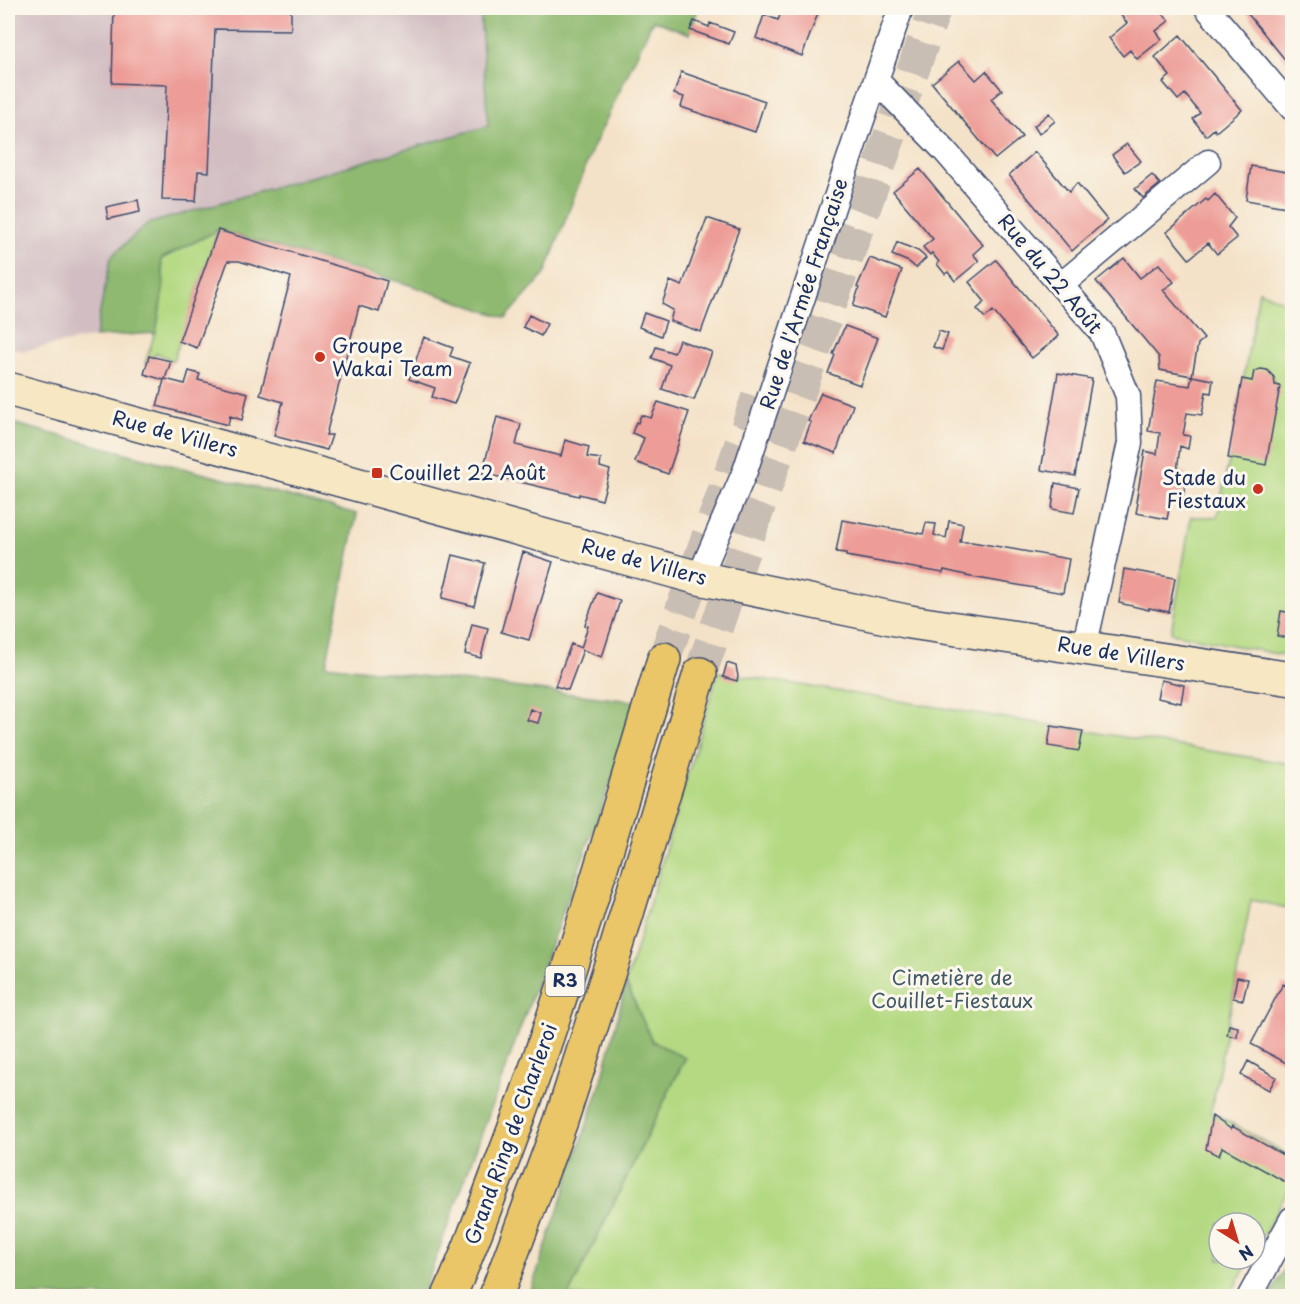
<svg xmlns="http://www.w3.org/2000/svg" width="1300" height="1304" font-family="'Playpen Sans',sans-serif">
  <style>
    .industrial { fill: #d2bec2 }
    .green { fill: #b4d982; stroke: #688470; stroke-width: 1.5 }
    .forest { fill: #8fb970; stroke: #557467; stroke-width: 1.5 }
    .building { fill: #ed9c97 }
    .lines { fill: none; stroke-linecap: round; stroke-linejoin: round }
    .highway-tunnel { stroke: #c9beb3; stroke-width: 33; stroke-dasharray: 33 16; stroke-linecap: butt }
    .street-casing { stroke: #3c4a6e; stroke-width: 27 }
    .secondary-casing { stroke: #3c4a6e; stroke-width: 36 }
    .highway-casing { stroke: #3c4a6e; stroke-width: 36 }
    .street { stroke: #fff; stroke-width: 24 }
    .secondary { stroke: #f7e8c3; stroke-width: 33 }
    .highway { stroke: #eac669; stroke-width: 33 }
    .poi-dot { fill: #c8321e; stroke: #fbf7ec; stroke-width: 2 }
    .labels { text-anchor: middle; stroke-width: 6; stroke-linejoin: round; paint-order: stroke }
    .shield { fill: #fbf7ec; stroke: #5e6b89; stroke-width: 1.5 }
    .shield-label { font-size: 18px; font-weight: bold; fill: #1b2f5e }
    .street-label { font-size: 20px; fill: #1b2f5e; stroke: #fbf7ec }
    .poi-label { font-size: 20px; fill: #1b2f5e; stroke: #fbf7ec; text-anchor: start }
    .park-label { font-size: 20px; fill: #415a67; stroke: #fbf7ec }
  </style>
  <rect width="100%" height="100%" fill="#fbf7ec"/>
  <filter id="ink" filterUnits="userSpaceOnUse"><feTurbulence type="fractalNoise" baseFrequency=".0167" numOctaves="2"/><feDisplacementMap in="SourceGraphic" scale="12" xChannelSelector="R" yChannelSelector="G"/><feConvolveMatrix kernelMatrix="1 2 1 2 8 2 1 2 1" color-interpolation-filters="sRGB"/></filter>
  <filter id="wash" filterUnits="userSpaceOnUse"><feTurbulence type="fractalNoise" baseFrequency=".008" numOctaves="4" result="noise"/><feDisplacementMap in="SourceGraphic" scale="24" xChannelSelector="R" yChannelSelector="G"/><feGaussianBlur stdDeviation="1.35" result="paint"/><feColorMatrix in="noise" values="0 0 0 0 0 0 0 0 0 0 0 0 0 0 0 0 0 1.4 0 .05"/><feComposite in="paint" operator="in"/></filter>
  <g filter="url(#wash)">
    <rect width="100%" height="100%" fill="#f4e2c8"/>
    <path class="industrial" d="M 8,8 L 480,8 L 488,126 L 147,224 L 111,257 L 95,337 L 23,351 L 8,347 Z"/>
    <path class="green" d="M 218,230 L 173,361 L 157,353 L 145,363 C 158,327 165,296 161,259 Z
      M 1259,291 L 1292,305 L 1292,657 L 1171,633 L 1191,517 L 1217,517 L 1229,461 Z
      M 718,672 L 1292,764 L 1292,909 L 1251,900 L 1211,1112 L 1292,1157 L 1292,1183 L 1255,1251 L 1255,1223 L 1219,1223 L 1219,1259 L 1250,1259 L 1230,1296 L 568,1296 L 685,1059 L 652,1041 L 626,983 Z"/>
    <path class="forest" d="M 480,8 L 698,8 L 690,34 L 653,20 L 591,152 L 545,274 L 506,318 L 407,284 L 218,230 L 161,259 L 164,284 L 156,333 L 95,337 L 111,257 L 147,224 L 488,126 Z
      M 8,422 L 357,514 L 326,665 L 640,702 L 422,1296 L 8,1296 Z
      M 626,983 L 652,1041 L 685,1058 L 568,1296 L 529,1296 L 602,1080 Z
      M 1292,1255 L 1292,1296 L 1270,1296 Z"/>
    <g id="blocks">
      <path class="building" d="M 114,8 L 291,8 L 291,30 L 215,29 L 209,172 L 198,171 L 196,201 L 162,200 L 167,85 L 112,83 Z
        M 783,8 L 820,8 L 802,56 L 756,38 L 764,15 L 778,20 Z
        M 978,8 L 997,8 L 994,14 Z
        M 1115,8 L 1158,8 L 1169,21 L 1156,31 L 1162,39 L 1137,59 L 1130,50 L 1123,56 L 1109,38 L 1127,23 Z
        M 1243,8 L 1287,8 L 1292,15 L 1292,58 L 1287,62 Z
        M 694,21 L 709,27 L 710,23 L 734,32 L 729,44 L 690,30 Z
        M 1180,35 L 1242,110 L 1216,132 L 1214,129 L 1206,136 L 1193,119 L 1200,113 L 1185,94 L 1178,100 L 1163,82 L 1170,76 L 1155,57 Z
        M 959,61 L 976,80 L 986,71 L 1002,90 L 991,99 L 1022,137 L 995,159 L 932,83 Z
        M 681,72 L 765,101 L 755,132 L 681,107 L 684,97 L 674,94 Z
        M 1049,113 L 1055,121 L 1039,134 L 1034,126 Z
        M 1127,144 L 1141,161 L 1125,172 L 1112,155 Z
        M 1035,152 L 1069,192 L 1077,183 L 1107,220 L 1072,251 L 1009,175 Z
        M 1251,166 L 1292,173 L 1292,208 L 1246,200 Z
        M 920,169 L 983,245 L 973,254 L 979,261 L 955,281 L 948,272 L 945,274 L 937,264 L 939,262 L 932,253 L 930,255 L 923,247 L 933,239 L 893,191 Z
        M 1152,175 L 1160,184 L 1143,198 L 1135,189 Z
        M 1215,194 L 1235,218 L 1228,227 L 1237,238 L 1217,254 L 1208,243 L 1189,259 L 1167,232 L 1206,199 L 1208,201 Z
        M 138,200 L 140,212 L 108,219 L 106,207 Z
        M 707,218 L 739,229 L 701,332 L 670,321 L 673,310 L 662,304 L 670,281 L 682,286 Z
        M 218,230 L 387,281 L 379,312 L 359,306 L 326,435 L 332,435 L 327,450 L 274,436 L 283,402 L 260,395 L 291,277 L 239,261 L 228,261 L 197,348 L 179,341 Z
        M 897,242 L 918,251 L 926,258 L 916,268 L 909,262 L 892,255 Z
        M 870,258 L 902,270 L 885,317 L 853,306 L 859,288 L 857,287 Z
        M 1124,258 L 1140,278 L 1159,264 L 1174,282 L 1163,290 L 1204,339 L 1198,344 L 1192,376 L 1160,370 L 1159,357 L 1096,281 Z
        M 996,260 L 1059,336 L 1032,358 L 993,311 L 985,318 L 977,309 L 985,302 L 969,282 Z
        M 644,313 L 666,321 L 661,336 L 639,327 Z
        M 529,315 L 547,324 L 541,336 L 523,327 Z
        M 845,326 L 878,338 L 860,385 L 828,373 L 835,355 L 833,354 Z
        M 939,331 L 948,334 L 942,350 L 933,347 Z
        M 424,337 L 453,348 L 450,356 L 470,363 L 454,404 L 432,397 L 435,388 L 409,379 Z
        M 679,340 L 712,352 L 694,400 L 662,389 L 670,365 L 652,358 L 656,347 L 674,353 Z
        M 149,356 L 171,361 L 165,379 L 185,384 L 189,371 L 200,374 L 198,380 L 248,393 L 242,420 L 230,416 L 228,425 L 157,406 L 164,380 L 144,374 Z
        M 1261,369 L 1267,370 L 1274,377 L 1275,385 L 1280,386 L 1266,465 L 1228,458 L 1242,379 L 1252,381 L 1254,371 Z
        M 1058,373 L 1092,379 L 1075,476 L 1041,470 Z
        M 1192,376 L 1213,380 L 1211,393 L 1206,392 L 1202,415 L 1187,413 L 1183,435 L 1190,436 L 1188,449 L 1180,446 L 1177,472 L 1185,473 L 1183,484 L 1185,485 L 1183,497 L 1172,495 L 1167,519 L 1136,513 L 1138,503 L 1136,502 L 1145,451 L 1157,454 L 1160,433 L 1148,431 L 1157,381 L 1190,386 Z
        M 821,393 L 853,405 L 836,453 L 804,441 L 811,422 L 808,421 Z
        M 658,402 L 689,412 L 668,474 L 635,462 L 644,438 L 632,433 L 636,422 L 638,423 L 641,415 L 651,418 Z
        M 497,417 L 521,424 L 516,445 L 561,456 L 565,440 L 589,447 L 587,457 L 601,459 L 600,467 L 610,470 L 602,500 L 579,494 L 579,496 L 482,473 Z
        M 1055,483 L 1079,488 L 1074,513 L 1052,509 Z
        M 842,520 L 923,534 L 926,523 L 936,524 L 934,535 L 946,538 L 949,521 L 963,524 L 960,542 L 972,542 L 1069,559 L 1063,593 L 966,576 L 966,575 L 944,570 L 943,573 L 846,556 L 846,553 L 836,552 Z
        M 523,552 L 553,562 L 529,640 L 501,632 Z
        M 453,555 L 485,563 L 474,606 L 442,598 Z
        M 1124,569 L 1175,578 L 1169,612 L 1149,608 L 1149,610 L 1119,603 Z
        M 597,593 L 620,601 L 602,657 L 583,650 L 568,690 L 555,686 L 571,644 L 581,648 L 588,626 L 585,625 Z
        M 1281,611 L 1292,613 L 1292,639 L 1277,636 Z
        M 472,624 L 488,628 L 481,658 L 465,654 Z
        M 727,663 L 736,666 L 738,676 L 737,681 L 723,677 Z
        M 1161,680 L 1184,685 L 1181,703 L 1157,698 Z
        M 530,709 L 541,713 L 538,723 L 527,720 Z
        M 1051,726 L 1083,731 L 1079,751 L 1048,746 Z
        M 1237,977 L 1248,979 L 1243,1000 L 1233,998 Z
        M 1283,984 L 1292,989 L 1292,1061 L 1290,1065 L 1251,1044 Z
        M 1229,1025 L 1238,1027 L 1237,1037 L 1227,1035 Z
        M 1248,1061 L 1276,1077 L 1269,1090 L 1241,1075 Z
        M 1212,1116 L 1231,1129 L 1232,1126 L 1292,1160 L 1292,1179 L 1289,1184 L 1222,1147 L 1219,1156 L 1206,1149 Z"/>
    </g>
  </g>
  <g filter="url(#ink)">
    <use href="#blocks" fill-opacity="0" stroke="#3c4a6e" stroke-width="1.5"/>
    <g class="lines">
      <path class="highway-tunnel" d="M 664,659 L 761,388
        M 700,674 L 935,8"/>
      <g class="street-casing">
        <path id="street" d="M 1207,8 L 1292,108
          M 876,80 L 945,151 L 1102,333 L 1128,396 L 1130,443 L 1084,648
          M 1061,285 L 1208,162
          M 699,578 L 745,471 L 861,123 L 901,8
          M 1250,1296 L 1292,1219"/>
      </g>
      <g class="secondary-casing">
        <path id="secondary" d="M 8,389 L 699,578 L 910,622 L 1292,679"/>
      </g>
      <g class="highway-casing">
        <path id="highway" d="M 449,1296 C 468,1255 483,1212 499,1170 C 563,1003 612,830 664,659
          M 496,1296 L 561,1121 L 617,946 L 700,674"/>
      </g>
      <use href="#street" class="street"/>
      <use href="#secondary" class="secondary"/>
      <use href="#highway" class="highway"/>
    </g>
  </g>
  <g class="poi-dot">
    <circle cx="320" cy="357" r="6"/>
    <rect x="371" y="467" width="12" height="12" rx="3"/>
    <circle cx="1258" cy="489" r="6"/>
  </g>
  <g class="labels">
    <rect class="shield" x="545.5" y="966" width="39" height="30" rx="4.5"/>
    <g class="shield-label">
      <text x="565" y="987">R3</text>
    </g>
    <g class="street-label">
      <text transform="translate(1050 274) rotate(50)" y="7">Rue du 22 Août</text>
      <text transform="translate(804 294) rotate(-72)" y="7">Rue de l'Armée Française</text>
      <text transform="translate(175 434) rotate(15)" y="7">Rue de Villers</text>
      <text transform="translate(644 562) rotate(15)" y="7">Rue de Villers</text>
      <text transform="translate(1121 654) rotate(9)" y="7">Rue de Villers</text>
      <text transform="translate(511 1134) rotate(-70)" y="7">Grand Ring de Charleroi</text>
    </g>
    <g class="poi-label">
      <text x="332" y="353">Groupe<tspan x="332" dy="23">Wakai Team</tspan></text>
      <text x="389" y="480">Couillet 22 Août</text>
      <text x="1246" y="485" text-anchor="end">Stade du<tspan x="1246" dy="23">Fiestaux</tspan></text>
    </g>
    <g class="park-label">
      <text x="952" y="985">Cimetière de<tspan x="952" dy="23">Couillet-Fiestaux</tspan></text>
    </g>
  </g>
  <rect width="1300" height="1304" fill="none" stroke="#fbf7ec" stroke-width="30"/>
  <g transform="translate(1237 1241) rotate(143)"><circle r="28" fill="#fbf7ec" stroke="#a1a7b3" stroke-width="1.5"/>
  <path d="M0-4.5L10 22L0 15L-10 22Z" fill="#c8321e"/>
  <text y="-9" font-size="16" font-weight="bold" text-anchor="middle" fill="#1b2f5e">N</text>
  </g>
</svg>
